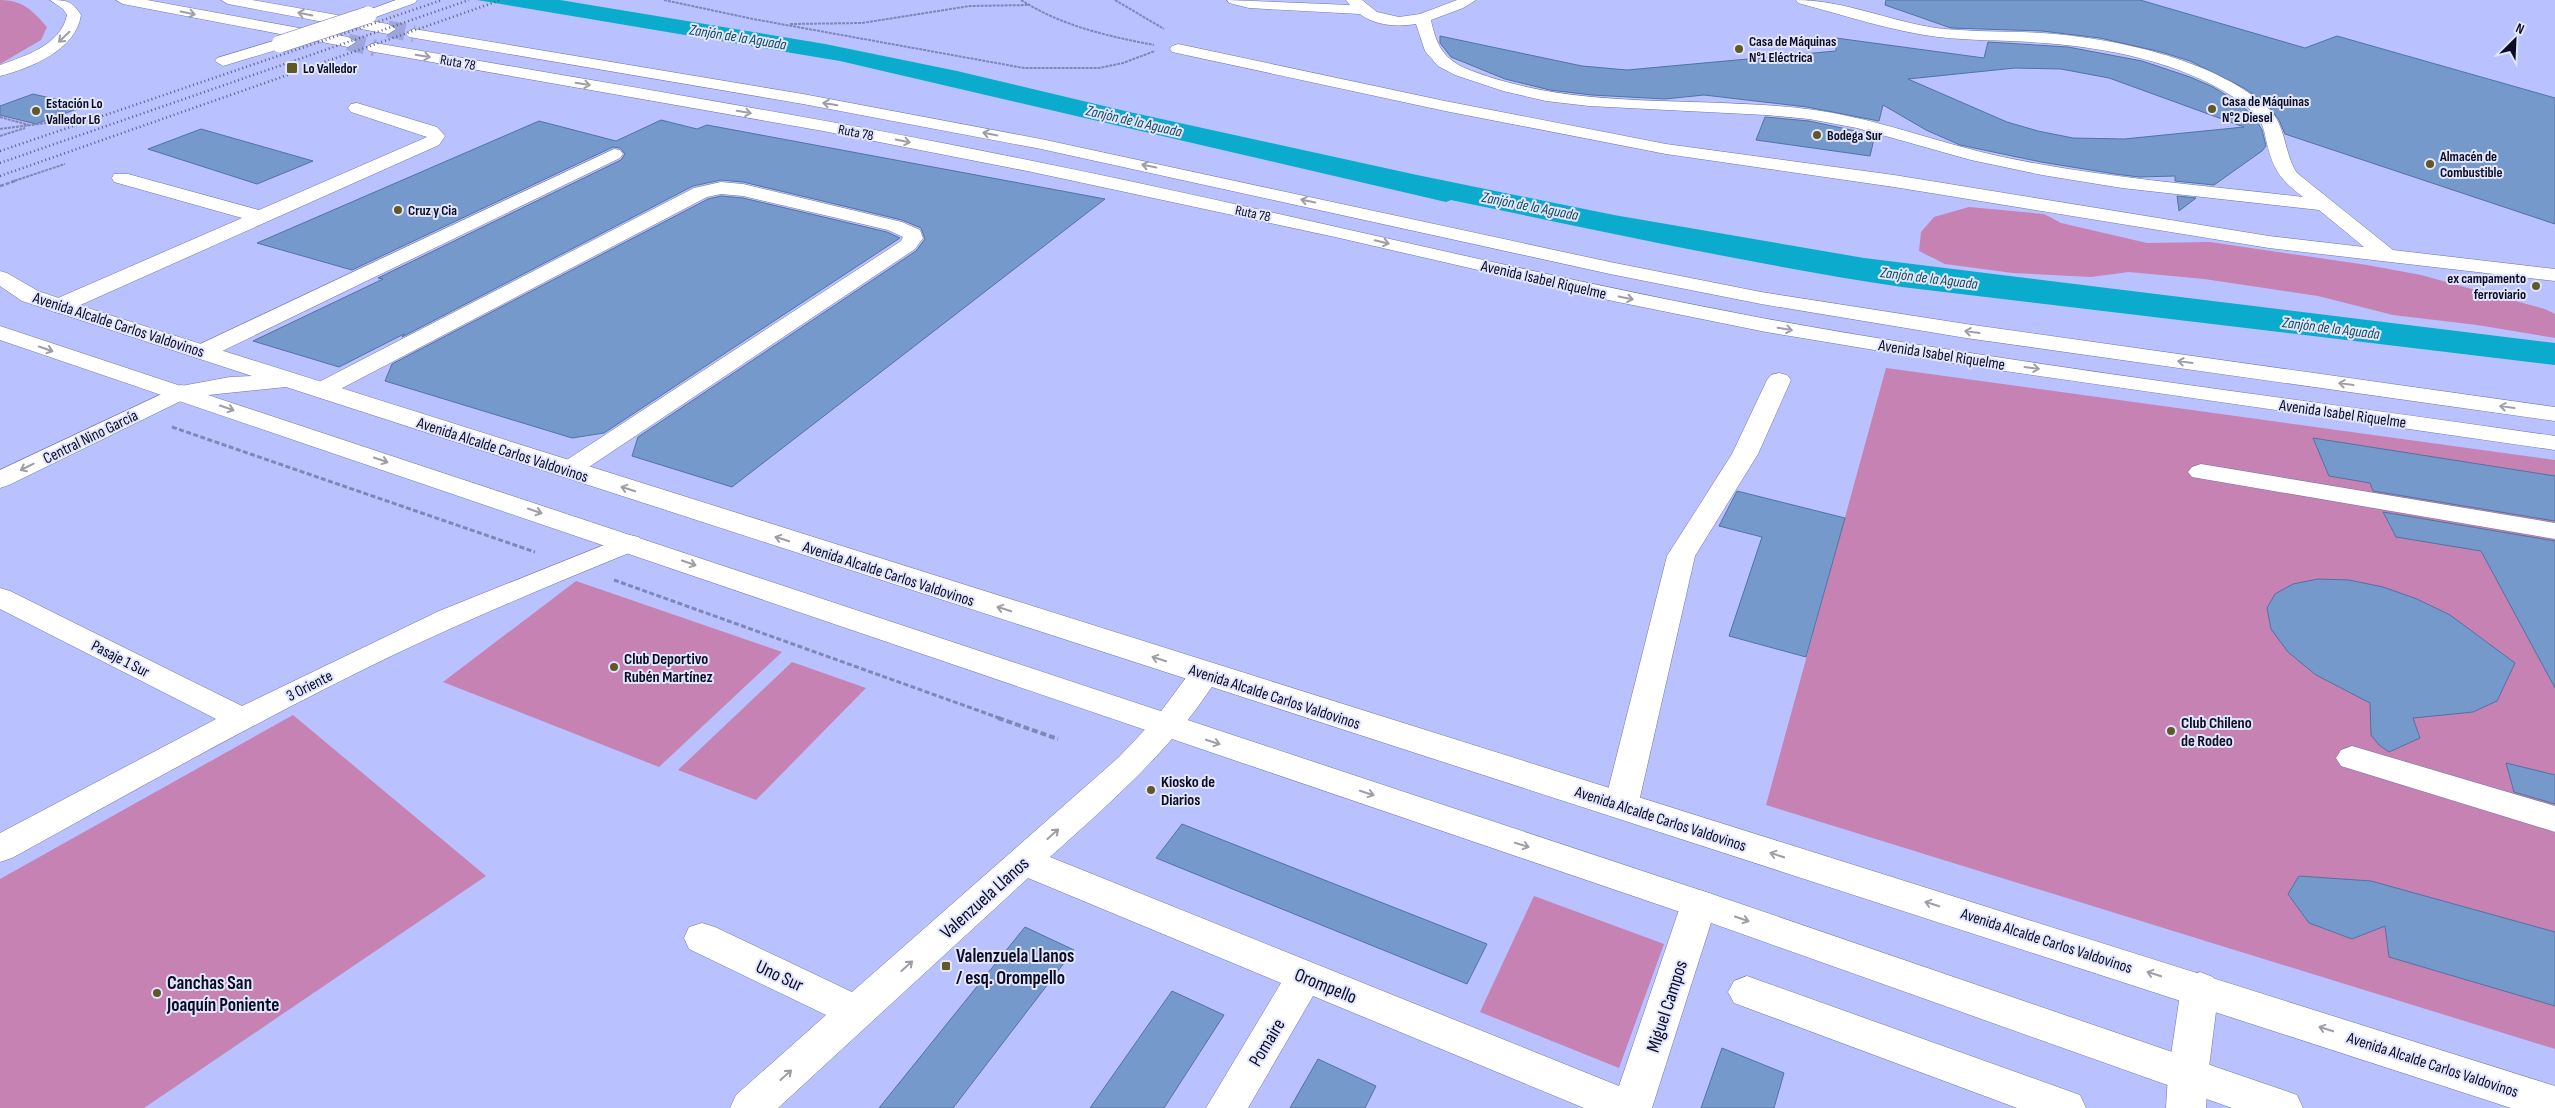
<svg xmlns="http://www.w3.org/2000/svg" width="2555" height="1108" font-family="'Sofia Sans Condensed',sans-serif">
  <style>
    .green { fill: #c682b2 }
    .water { fill: #0aabcc }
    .building { fill: #7699cc; stroke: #5172a3; fill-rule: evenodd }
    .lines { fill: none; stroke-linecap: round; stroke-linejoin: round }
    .highway-tunnel { stroke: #9fa6dd; stroke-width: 17; stroke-dasharray: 17 8; stroke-linecap: butt }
    .minor-casing { stroke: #6f75ad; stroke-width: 1 }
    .major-casing { stroke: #6f75ad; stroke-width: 1 }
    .highway-casing { stroke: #6f75ad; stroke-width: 1 }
    .path-far3 { stroke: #8186b6; stroke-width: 2; stroke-dasharray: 3 1; stroke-linecap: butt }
    .path-far2 { stroke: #8186b6; stroke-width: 2.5; stroke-dasharray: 4 2; stroke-linecap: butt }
    .path-far1 { stroke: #8186b6; stroke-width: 3; stroke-dasharray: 5 2.5; stroke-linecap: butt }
    .path { stroke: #8186b6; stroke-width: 4; stroke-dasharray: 6 3; stroke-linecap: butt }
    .minor { fill: #fff; fill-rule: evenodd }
    .major { fill: #fff; fill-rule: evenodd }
    .highway { fill: #fff; fill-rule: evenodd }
    .rail { stroke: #5a5e85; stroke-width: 2.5; stroke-dasharray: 1 3; stroke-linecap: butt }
    .minor-bridge-casing { stroke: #6f75ad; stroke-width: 18; stroke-linecap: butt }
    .minor-bridge { stroke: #fff; stroke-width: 17 }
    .oneway { stroke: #9e9ea7 }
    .poi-dot { fill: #625825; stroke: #e1e5fe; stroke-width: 2 }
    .labels { text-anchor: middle; stroke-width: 4; stroke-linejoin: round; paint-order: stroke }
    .far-poi-label { font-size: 14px; font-weight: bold; fill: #0c0d22; stroke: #e1e5fe; text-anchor: start }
    .far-street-label { font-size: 14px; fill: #0c0d22; stroke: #e1e5fe }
    .far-water-label { font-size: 15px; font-style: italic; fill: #114a58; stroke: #e1e5fe }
    .street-label { font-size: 16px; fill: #0c0d22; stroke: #e1e5fe }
    .poi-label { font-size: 16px; font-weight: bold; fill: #0c0d22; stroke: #e1e5fe; text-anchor: start }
    .near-street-label { font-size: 19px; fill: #0c0d22; stroke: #e1e5fe }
    .near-poi-label { font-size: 19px; font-weight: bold; fill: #0c0d22; stroke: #e1e5fe; text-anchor: start }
  </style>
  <rect width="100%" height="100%" fill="#b9c1fe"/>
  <path class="green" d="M 0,0 C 23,0 33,11 47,27 L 41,40 L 0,64 Z
    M 1969,207 L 2044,214 L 2061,223 L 2147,243 L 2210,242 L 2367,265 L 2421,275 L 2545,309 L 2555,314 L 2555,338 L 2477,325 L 2393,315 L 2318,296 L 2204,279 L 2129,272 L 2091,277 L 2013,273 L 1945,264 L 1919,251 L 1921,232 L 1934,217 Z
    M 1886,368 L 2555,460 L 2555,1049 L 1766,805 Z
    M 576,581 L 782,652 L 659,767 L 443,682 Z
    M 792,662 L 866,688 L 756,800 L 678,770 Z
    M 293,715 L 486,876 L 144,1108 L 0,1108 L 0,879 Z
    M 1534,896 L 1664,944 L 1619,1068 L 1480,1012 Z"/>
  <path class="water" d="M 477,0 L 560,0 L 825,44 L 957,71 L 1125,111 L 1417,175 L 1614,215 L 1864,258 L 2555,343 L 2555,365 L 1902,287 C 1750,264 1601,231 1451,200 L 1446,202 L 840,61 Z"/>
  <path class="building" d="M 1886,0 L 2140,0 L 2305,48 L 2337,36 L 2555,98 L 2555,224 L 2285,134 L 2279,120 L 2267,104 L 2244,88 L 2190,61 L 2161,52 L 2100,38 L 2042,31 L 1951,28 L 1885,5 Z
    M 1440,36 L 1582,66 L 1627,70 L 1836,51 L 1836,38 L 1984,58 L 1988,42 L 2068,47 L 2142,61 L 2190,77 L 2213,87 L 2234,100 L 2254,116 L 2262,130 L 2266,146 L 2262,151 L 2214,185 L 2175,181 L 2175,176 L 2139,177 L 2115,174 L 2041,162 L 1960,145 L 1926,130 L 1883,105 L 1879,121 L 1807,107 L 1704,95 L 1665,99 L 1592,95 L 1550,90 L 1505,79 L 1451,57 L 1440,43 ZM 2015,68 L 2061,69 L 2109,78 L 2244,127 L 2124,139 L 2073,138 L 2038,131 L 2007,122 L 1908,79 Z
    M 33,94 L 85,106 L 36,124 L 0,115 L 0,106 Z
    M 1765,117 L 1809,121 L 1875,135 L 1870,156 L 1756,140 Z
    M 661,120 L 697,129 L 707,125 L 1105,199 L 732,487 L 632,456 L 638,437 L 916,251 L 925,239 L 921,228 L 902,220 L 743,182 L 721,180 L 693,186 L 402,337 L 404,334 L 339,367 L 253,341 L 383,279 L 378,278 L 621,160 L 625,154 L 620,148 L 613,147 L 352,270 L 257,243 L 539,121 L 616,141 Z
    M 201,129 L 313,161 L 257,184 L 148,149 Z
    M 721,196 L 743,198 L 887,232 L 900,238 L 604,433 L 572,438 L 385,381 L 392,364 L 708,199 Z
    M 2177,196 L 2196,198 L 2179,211 Z
    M 2313,438 L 2555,476 L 2555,521 L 2373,491 L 2370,483 L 2329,476 Z
    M 1737,491 L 1845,518 L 1806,657 L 1729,636 L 1762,537 L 1719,526 Z
    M 2383,512 L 2555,541 L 2555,688 L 2481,551 L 2396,537 Z
    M 2318,579 L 2349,580 L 2383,587 L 2417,599 L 2450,615 L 2515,663 L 2497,701 L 2473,712 L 2413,718 L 2420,738 L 2389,752 L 2379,745 L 2371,735 L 2370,703 L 2316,675 L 2288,652 L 2271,629 L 2267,608 L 2275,594 L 2293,584 Z
    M 2506,763 L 2555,775 L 2555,804 L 2514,792 Z
    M 1182,824 L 1487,944 L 1467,984 L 1156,858 Z
    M 2299,876 L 2371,881 L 2555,932 L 2555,1006 L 2389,957 L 2385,926 L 2352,939 L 2309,923 L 2288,894 Z
    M 1025,927 L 1074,950 L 953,1108 L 879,1108 Z
    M 1172,991 L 1224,1015 L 1164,1108 L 1090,1108 Z
    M 1722,1048 L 1784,1073 L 1774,1108 L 1701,1108 Z
    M 1318,1059 L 1376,1086 L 1365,1108 L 1290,1108 Z"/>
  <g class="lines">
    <path class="highway-tunnel" d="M 388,29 L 414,34
      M 348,42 L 375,48"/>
    <g class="minor-casing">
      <path id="minor" d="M 396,0 L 417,0 L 415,3 L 373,18 L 363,18 L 361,15 L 363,12 Z
        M 1227,0 L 1350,5 L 1346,0 L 1362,0 L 1377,12 L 1399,17 L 1420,14 L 1457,0 L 1476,0 L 1463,8 L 1431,20 C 1436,44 1443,59 1467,69 C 1575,112 1694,95 1807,109 C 1874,117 1937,143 2003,157 C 2102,178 2203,185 2303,197 C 2292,188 2281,180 2275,167 C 2259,132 2274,124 2235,98 C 2180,62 2108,48 2044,43 C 2008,40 1973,41 1938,37 C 1890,31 1844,15 1798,3 L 1796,0 C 1844,0 1889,21 1936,28 C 1971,32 2007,31 2042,33 C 2113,38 2211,58 2266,106 C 2287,124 2283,152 2297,173 L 2393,250 L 2555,269 L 2555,281 L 2269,248 L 1894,187 L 1666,154 L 1445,111 L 1172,52 L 1170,49 L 1172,46 L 1178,44 L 1445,101 L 1666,144 L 1894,175 L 2269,236 L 2364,247 L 2319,210 L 2122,188 L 2042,175 L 1971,160 L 1857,128 L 1809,119 L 1766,115 L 1589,106 L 1546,101 L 1503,91 L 1455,75 L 1438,66 L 1425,51 L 1416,24 C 1398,27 1375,26 1360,14 L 1249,8 L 1229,3 Z
        M 280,39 L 288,44 L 286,47 L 223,66 L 215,61 L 217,58 Z
        M 357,103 L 437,127 L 445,136 L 439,145 L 67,311 L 59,313 L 51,311 L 48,306 L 51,301 L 242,218 L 114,182 L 112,178 L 114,174 L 128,174 L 259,210 L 427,137 L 351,112 L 348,108 L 351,104 Z
        M 614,149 L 620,150 L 623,154 L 620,158 L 212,356 L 204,358 L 196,356 L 193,351 L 196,346 Z
        M 721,182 L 743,184 L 902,222 L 920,230 L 923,238 L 915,249 L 577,475 L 568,478 L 559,475 L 555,470 L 559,465 L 901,241 L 903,237 L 888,230 L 743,196 L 721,194 L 707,197 L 329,395 L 321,397 L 313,395 L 309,390 L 313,385 L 694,188 Z
        M 1779,373 L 1787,375 L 1791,380 L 1758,454 L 1695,556 L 1638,806 L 1633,815 L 1621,818 L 1609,815 L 1604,806 L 1667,556 L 1732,454 L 1767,380 L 1771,375 Z
        M 181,385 L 189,387 L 193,392 L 189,397 L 9,485 L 0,488 L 0,470 Z
        M 2201,464 L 2555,523 L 2555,539 L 2192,477 L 2188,472 L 2192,467 Z
        M 629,535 L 639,537 L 643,543 L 639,549 C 555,583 471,618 389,657 C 261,719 137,789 12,858 L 0,862 L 0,833 L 216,719 L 0,609 L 0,588 L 10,591 L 242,706 L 439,611 Z
        M 1205,664 L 1216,667 L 1220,674 C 1176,746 1112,801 1050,857 L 1619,1086 L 1681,904 L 1686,894 L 1699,890 L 1712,894 L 1717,904 L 1652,1108 L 1584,1108 L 1313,996 L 1248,1108 L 1206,1108 L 1281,983 L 1028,878 L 778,1108 L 730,1108 L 736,1095 L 826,1015 L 689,949 L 684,938 L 689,927 L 702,923 L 715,927 L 852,992 L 1119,757 L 1156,718 L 1194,667 Z
        M 2352,746 L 2555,806 L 2555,832 L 2341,766 L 2336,758 L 2341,750 Z
        M 2200,972 L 2213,977 L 2219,988 L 2208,1075 L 2206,1108 L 2166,1108 L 2168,1075 L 2181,988 L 2187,977 Z
        M 1747,976 L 2080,1095 L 2086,1108 L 2017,1108 L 1734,1003 L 1728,992 L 1734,981 Z"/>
    </g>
    <g class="major-casing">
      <path id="major" d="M 0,271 L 7,273 L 38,291 L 103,313 L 2555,1086 L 2555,1108 L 2511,1108 L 286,387 L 208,395 L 1712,894 L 2283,1090 L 2297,1095 L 2303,1108 L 2232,1108 L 1686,914 L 0,340 L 0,326 L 181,386 L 230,377 L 252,376 L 22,301 L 0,286 Z"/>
    </g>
    <g class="highway-casing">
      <path id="highway" d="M 50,0 C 67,0 72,1 81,15 C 76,50 31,68 0,76 L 0,65 C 25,56 61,45 67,15 L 63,9 Z
        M 116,0 L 147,0 L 348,37 L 356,42 L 348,47 L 123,4 Z
        M 221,0 L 252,0 L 388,24 L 396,29 L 388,34 L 228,4 Z
        M 414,29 L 803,94 L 1041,139 L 1610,262 L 1761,292 L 1966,324 L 2555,407 L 2555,421 L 1966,338 L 1761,304 L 1610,274 L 1041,149 L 803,104 L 409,37 L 406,34 L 409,31 Z
        M 375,43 C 594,81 814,116 1033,161 C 1276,210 1518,272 1762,318 C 2025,366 2291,398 2555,436 L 2555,450 L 1977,367 L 1766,332 L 1613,301 L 1335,237 L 1032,172 L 823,131 L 369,51 L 367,48 L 369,45 Z"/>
    </g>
    <path class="path-far3" d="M 664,0 L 753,19 L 1024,68 L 1099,68 L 1123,63 L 1155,51
      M 1021,0 C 1062,26 1107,36 1154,45
      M 1115,0 L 1164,29
      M 790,24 L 862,23 L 970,6 L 1028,5
      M 0,117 L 29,125
      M 0,129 L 54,122
      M 0,136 L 25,128
      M 11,182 L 65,164"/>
    <path class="path-far2" d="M 0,186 L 15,181"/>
    <path class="path-far1" d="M 172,427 L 535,552
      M 614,580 L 1002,719"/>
    <path class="path" d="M 998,718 L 1058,739"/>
    <use href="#minor" class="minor"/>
    <use href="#major" class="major"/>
    <use href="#highway" class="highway"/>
    <path class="rail" d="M 0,151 L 442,0
      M 0,163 L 469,0
      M 0,176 L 501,0"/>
    <g class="minor-bridge-casing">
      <path id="minor-bridge" d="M 280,44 L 368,15"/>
    </g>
    <use href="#minor-bridge" class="minor-bridge"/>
  </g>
  <defs><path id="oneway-shaft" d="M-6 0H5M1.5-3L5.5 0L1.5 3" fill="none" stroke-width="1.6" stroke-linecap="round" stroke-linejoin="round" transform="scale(1.25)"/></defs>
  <g class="oneway">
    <use href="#oneway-shaft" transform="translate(188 13) rotate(11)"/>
    <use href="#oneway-shaft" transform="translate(305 14) rotate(-169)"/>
    <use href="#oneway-shaft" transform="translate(64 37) rotate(136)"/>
    <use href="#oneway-shaft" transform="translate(423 56) rotate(10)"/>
    <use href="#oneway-shaft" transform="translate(583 84) rotate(10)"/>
    <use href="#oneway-shaft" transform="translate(830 104) rotate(-170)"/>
    <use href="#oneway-shaft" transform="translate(744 112) rotate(10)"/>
    <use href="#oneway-shaft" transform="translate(990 134) rotate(-169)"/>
    <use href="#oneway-shaft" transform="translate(903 141) rotate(11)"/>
    <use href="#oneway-shaft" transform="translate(1149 166) rotate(-168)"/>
    <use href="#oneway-shaft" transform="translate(1308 201) rotate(-168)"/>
    <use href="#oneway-shaft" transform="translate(1382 242) rotate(13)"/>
    <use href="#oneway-shaft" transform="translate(1626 298) rotate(12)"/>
    <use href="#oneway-shaft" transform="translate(1785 329) rotate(10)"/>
    <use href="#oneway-shaft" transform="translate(1972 332) rotate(-172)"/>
    <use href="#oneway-shaft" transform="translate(46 349) rotate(19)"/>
    <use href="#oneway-shaft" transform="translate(2185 362) rotate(-172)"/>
    <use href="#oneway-shaft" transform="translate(2032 368) rotate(8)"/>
    <use href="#oneway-shaft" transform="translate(2346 384) rotate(-172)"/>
    <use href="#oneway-shaft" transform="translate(2507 407) rotate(-172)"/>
    <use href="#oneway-shaft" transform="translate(227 408) rotate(19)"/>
    <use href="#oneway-shaft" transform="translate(381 460) rotate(19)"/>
    <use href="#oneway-shaft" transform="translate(27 467) rotate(154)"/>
    <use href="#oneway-shaft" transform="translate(628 489) rotate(-162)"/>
    <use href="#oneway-shaft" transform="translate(535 511) rotate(19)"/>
    <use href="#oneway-shaft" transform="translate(782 539) rotate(-162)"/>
    <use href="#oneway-shaft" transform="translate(689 563) rotate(19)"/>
    <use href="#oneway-shaft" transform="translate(1004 609) rotate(-162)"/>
    <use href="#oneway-shaft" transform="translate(1159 659) rotate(-162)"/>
    <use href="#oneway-shaft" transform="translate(1213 742) rotate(18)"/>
    <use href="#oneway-shaft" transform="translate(1367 793) rotate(18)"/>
    <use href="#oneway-shaft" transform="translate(1053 834) rotate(-42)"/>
    <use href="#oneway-shaft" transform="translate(1522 845) rotate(18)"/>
    <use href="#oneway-shaft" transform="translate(1777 855) rotate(-162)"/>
    <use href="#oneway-shaft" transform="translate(1932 904) rotate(-162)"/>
    <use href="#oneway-shaft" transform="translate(1742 919) rotate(19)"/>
    <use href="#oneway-shaft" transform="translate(907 966) rotate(-42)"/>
    <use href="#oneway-shaft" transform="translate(2154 974) rotate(-162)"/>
    <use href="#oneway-shaft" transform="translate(2326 1029) rotate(-162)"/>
    <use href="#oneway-shaft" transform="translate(786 1075) rotate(-42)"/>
  </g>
  <g class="poi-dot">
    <circle cx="1739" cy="49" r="5"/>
    <rect x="286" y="62" width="12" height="12" rx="2.5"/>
    <circle cx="2212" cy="109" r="5"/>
    <circle cx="36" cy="111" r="5"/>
    <circle cx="1817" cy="135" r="5"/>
    <circle cx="2430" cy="164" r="5"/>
    <circle cx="398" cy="210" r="5"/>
    <circle cx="2536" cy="286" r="5"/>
    <circle cx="614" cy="667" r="5"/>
    <circle cx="2171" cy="731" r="5"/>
    <circle cx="1151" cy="790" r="5"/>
    <rect x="941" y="961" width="10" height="10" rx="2.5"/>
    <circle cx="157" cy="993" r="5"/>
  </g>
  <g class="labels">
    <g class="far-poi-label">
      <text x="1749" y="46">Casa de Máquinas<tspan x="1749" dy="16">N°1 Eléctrica</tspan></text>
      <text x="303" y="73">Lo Valledor</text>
      <text x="2222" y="106">Casa de Máquinas<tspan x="2222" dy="16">N°2 Diesel</tspan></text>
      <text x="46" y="108">Estación Lo<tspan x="46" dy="16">Valledor L6</tspan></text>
      <text x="1827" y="140">Bodega Sur</text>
      <text x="2440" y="161">Almacén de<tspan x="2440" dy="16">Combustible</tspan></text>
      <text x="408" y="215">Cruz y Cia</text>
      <text x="2526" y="283" text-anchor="end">ex campamento<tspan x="2526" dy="16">ferroviario</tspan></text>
    </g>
    <g class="far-street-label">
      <text transform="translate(458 62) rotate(10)" y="5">Ruta 78</text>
      <text transform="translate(856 132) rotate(11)" y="5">Ruta 78</text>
      <text transform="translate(1253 213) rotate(12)" y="5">Ruta 78</text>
    </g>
    <g class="far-water-label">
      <text transform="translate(738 37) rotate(9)" y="5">Zanjón de la Aguada</text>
      <text transform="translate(1134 121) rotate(13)" y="5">Zanjón de la Aguada</text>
      <text transform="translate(1530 206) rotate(11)" y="5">Zanjón de la Aguada</text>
      <text transform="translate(1929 278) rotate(7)" y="5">Zanjón de la Aguada</text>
      <text transform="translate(2331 328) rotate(7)" y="5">Zanjón de la Aguada</text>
    </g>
    <g class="street-label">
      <text transform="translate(1544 279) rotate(13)" y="6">Avenida Isabel Riquelme</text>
      <text transform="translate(119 324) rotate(18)" y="6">Avenida Alcalde Carlos Valdovinos</text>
      <text transform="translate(1942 354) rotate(9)" y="6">Avenida Isabel Riquelme</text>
      <text transform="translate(2343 413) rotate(8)" y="6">Avenida Isabel Riquelme</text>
      <text transform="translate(90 436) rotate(-26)" y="6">Central Nino García</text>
      <text transform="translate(503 449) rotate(18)" y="6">Avenida Alcalde Carlos Valdovinos</text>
      <text transform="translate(889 573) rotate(18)" y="6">Avenida Alcalde Carlos Valdovinos</text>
      <text transform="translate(121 658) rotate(27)" y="6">Pasaje 1 Sur</text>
      <text transform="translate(309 685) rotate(-27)" y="6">3 Oriente</text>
      <text transform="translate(1275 696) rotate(18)" y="6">Avenida Alcalde Carlos Valdovinos</text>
      <text transform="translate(1661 818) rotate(18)" y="6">Avenida Alcalde Carlos Valdovinos</text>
      <text transform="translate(2047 940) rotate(18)" y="6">Avenida Alcalde Carlos Valdovinos</text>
      <text transform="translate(2433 1064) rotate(18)" y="6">Avenida Alcalde Carlos Valdovinos</text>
    </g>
    <g class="poi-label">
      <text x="624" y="664">Club Deportivo<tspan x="624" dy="18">Rubén Martínez</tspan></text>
      <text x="2181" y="728">Club Chileno<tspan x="2181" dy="18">de Rodeo</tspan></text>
      <text x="1161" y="787">Kiosko de<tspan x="1161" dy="18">Diarios</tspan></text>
    </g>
    <g class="near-street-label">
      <text transform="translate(984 897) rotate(-42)" y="7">Valenzuela Llanos</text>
      <text transform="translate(780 975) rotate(25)" y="7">Uno Sur</text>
      <text transform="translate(1326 985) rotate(22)" y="7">Orompello</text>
      <text transform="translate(1666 1006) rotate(-72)" y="7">Miguel Campos</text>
      <text transform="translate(1266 1042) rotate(-59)" y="7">Pomaire</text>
    </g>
    <g class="near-poi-label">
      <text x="956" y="962">Valenzuela Llanos<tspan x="956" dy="22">/ esq. Orompello</tspan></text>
      <text x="167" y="989">Canchas San<tspan x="167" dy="22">Joaquín Poniente</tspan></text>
    </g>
  </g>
  <g transform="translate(2515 40) rotate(24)" stroke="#e1e5fe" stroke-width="4" paint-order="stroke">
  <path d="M0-4L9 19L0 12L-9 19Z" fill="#0c0d22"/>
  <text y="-8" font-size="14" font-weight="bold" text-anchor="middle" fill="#0c0d22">N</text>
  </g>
</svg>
